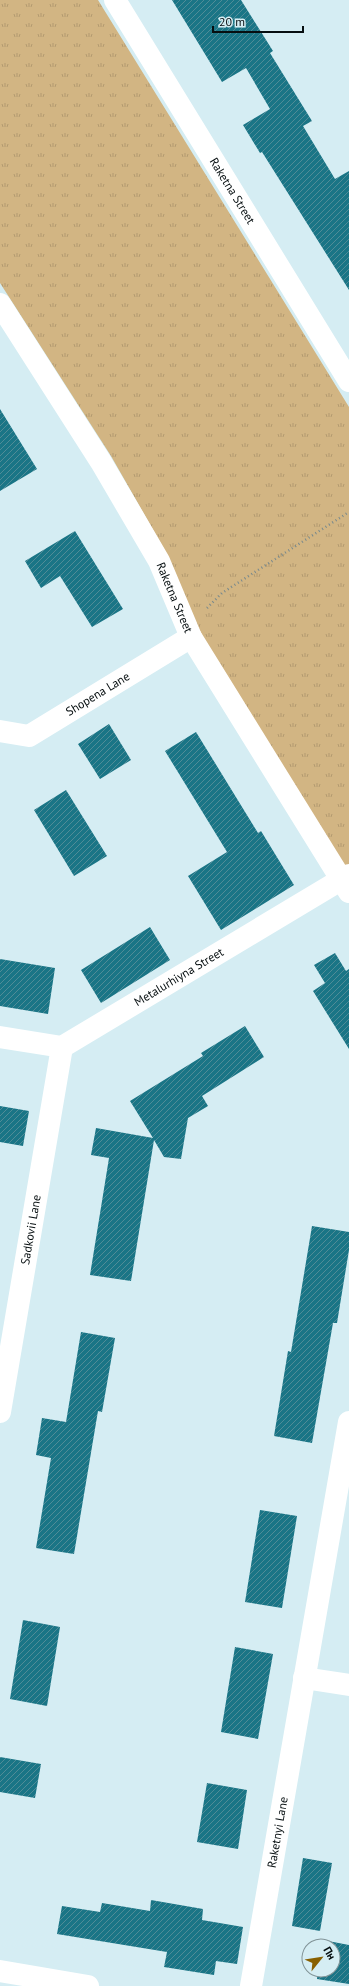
<svg xmlns="http://www.w3.org/2000/svg" width="349" height="1986" font-family="'PT Sans',sans-serif">
  <style>
    .grass { fill: url(#grass-tufts) }
    .building { fill: url(#building-hatch) }
    .lines { fill: none; stroke-linecap: round; stroke-linejoin: round }
    .path { stroke: #78898d; stroke-width: 2.5; stroke-dasharray: 1 3; stroke-linecap: butt }
    .minor { stroke: #fff; stroke-width: 22 }
    .labels { text-anchor: middle; stroke-width: 3.5; stroke-linejoin: round; paint-order: stroke }
    .street-label { font-size: 12px; fill: #060e10; stroke: #d5edf3 }
  </style>
  <defs>
    <pattern id="grass-tufts" width="24" height="20" patternUnits="userSpaceOnUse"><rect width="24" height="20" fill="#d2b583"/><path d="M3 7l-1-3M5 7V3M7 7l1-3M15 17l-1-3M17 17v-4M19 17l1-3" fill="none" stroke="#b39a70"/></pattern>
    <pattern id="building-hatch" width="6" height="6" patternUnits="userSpaceOnUse"><rect width="6" height="6" fill="#1a7586"/><path d="M-1 1l2-2M0 6l6-6M5 7l2-2" fill="none" stroke="#508c97"/></pattern>
  </defs>
  <rect width="100%" height="100%" fill="#d5edf3"/>
  <path class="grass" d="M 0,0 L 98,0 L 349,407 L 349,873 L 200,632 L 168,556 L 111,456 L 0,283 Z"/>
  <path class="building" d="M 172,0 L 241,0 L 273,51 L 270,53 L 312,121 L 303,126 L 335,179 L 349,171 L 349,290 L 262,152 L 260,153 L 243,125 L 270,109 L 246,68 L 222,82 Z
    M 0,409 L 37,469 L 0,491 Z
    M 75,531 L 123,609 L 92,627 L 60,576 L 41,588 L 25,561 Z
    M 109,724 L 131,760 L 100,779 L 78,744 Z
    M 196,732 L 258,833 L 261,831 L 294,885 L 221,930 L 188,876 L 227,852 L 165,751 Z
    M 66,790 L 107,856 L 74,876 L 34,810 Z
    M 150,927 L 170,960 L 101,1003 L 81,970 Z
    M 335,953 L 346,971 L 349,969 L 349,1049 L 313,991 L 325,983 L 314,965 Z
    M 0,959 L 55,968 L 48,1014 L 0,1006 Z
    M 245,1026 L 264,1057 L 202,1096 L 208,1106 L 188,1118 L 181,1159 L 164,1157 L 154,1140 L 131,1281 L 90,1275 L 109,1158 L 91,1155 L 96,1128 L 153,1138 L 130,1101 L 203,1056 L 201,1053 Z
    M 0,1106 L 29,1111 L 23,1146 L 0,1142 Z
    M 312,1226 L 349,1232 L 349,1250 L 337,1323 L 333,1323 L 312,1443 L 274,1436 L 288,1351 L 291,1352 Z
    M 81,1332 L 115,1338 L 102,1412 L 98,1411 L 74,1554 L 36,1548 L 51,1458 L 36,1455 L 42,1418 L 66,1422 Z
    M 260,1510 L 297,1516 L 282,1608 L 245,1602 Z
    M 23,1620 L 60,1627 L 47,1706 L 10,1699 Z
    M 235,1647 L 273,1654 L 258,1739 L 221,1732 Z
    M 0,1757 L 41,1764 L 35,1798 L 0,1792 Z
    M 207,1783 L 247,1790 L 238,1849 L 197,1842 Z
    M 303,1858 L 332,1863 L 320,1931 L 292,1926 Z
    M 151,1900 L 203,1909 L 202,1920 L 243,1927 L 237,1964 L 216,1961 L 214,1975 L 164,1967 L 167,1952 L 57,1934 L 62,1906 L 100,1912 L 102,1903 L 150,1911 Z
    M 323,1940 L 349,1945 L 349,1984 L 317,1979 L 318,1970 L 333,1970 L 333,1946 L 322,1946 Z"/>
  <g class="lines">
    <path class="path" d="M 207,608 L 222,593 L 349,512"/>
    <g class="minor">
      <path id="s1" d="M 115,0 L 349,381"/>
      <path id="s2" d="M 0,304 L 101,462 L 159,561 L 191,637 L 349,892"/>
      <path id="s3" d="M 0,731 L 29,736 L 191,637"/>
      <path id="s4" d="M 0,1037 L 62,1047 L 349,875"/>
      <path id="s5" d="M 0,1412 L 62,1047"/>
      <path d="M 304,1678 L 349,1685"/>
      <path d="M 0,1971 L 88,1986"/>
      <path id="s6" d="M 251,1986 L 349,1422"/>
    </g>
  </g>
  <g class="labels">
    <g class="street-label">
      <text dy="4" stroke="none"><textPath href="#s1" startOffset="224">Raketna Street</textPath></text>
      <text dy="4" stroke="none"><textPath href="#s2" startOffset="342">Raketna Street</textPath></text>
      <text dy="4" stroke="none"><textPath href="#s3" startOffset="110">Shopena Lane</textPath></text>
      <text dy="4" stroke="none"><textPath href="#s4" startOffset="199">Metalurhiyna Street</textPath></text>
      <text dy="4" stroke="none"><textPath href="#s5" startOffset="185">Sadkovii Lane</textPath></text>
      <text dy="4" stroke="none"><textPath href="#s6" startOffset="156">Raketnyi Lane</textPath></text>
    </g>
  </g>
  <g transform="translate(321 1958) rotate(60)"><circle r="19" fill="#d5edf3" stroke="#829498"/>
  <path d="M0-3L7 15L0 10L-7 15Z" fill="#886000"/>
  <text y="-6" font-size="11" font-weight="bold" text-anchor="middle" fill="#060e10">Пн</text>
  </g>
  <path d="M213 26v6h90v-6" fill="none" stroke="#060e10" stroke-width="2"/>
  <text x="219" y="26" font-size="12" fill="#060e10" stroke="#d5edf3" stroke-width="3" paint-order="stroke">20 m</text>
</svg>
